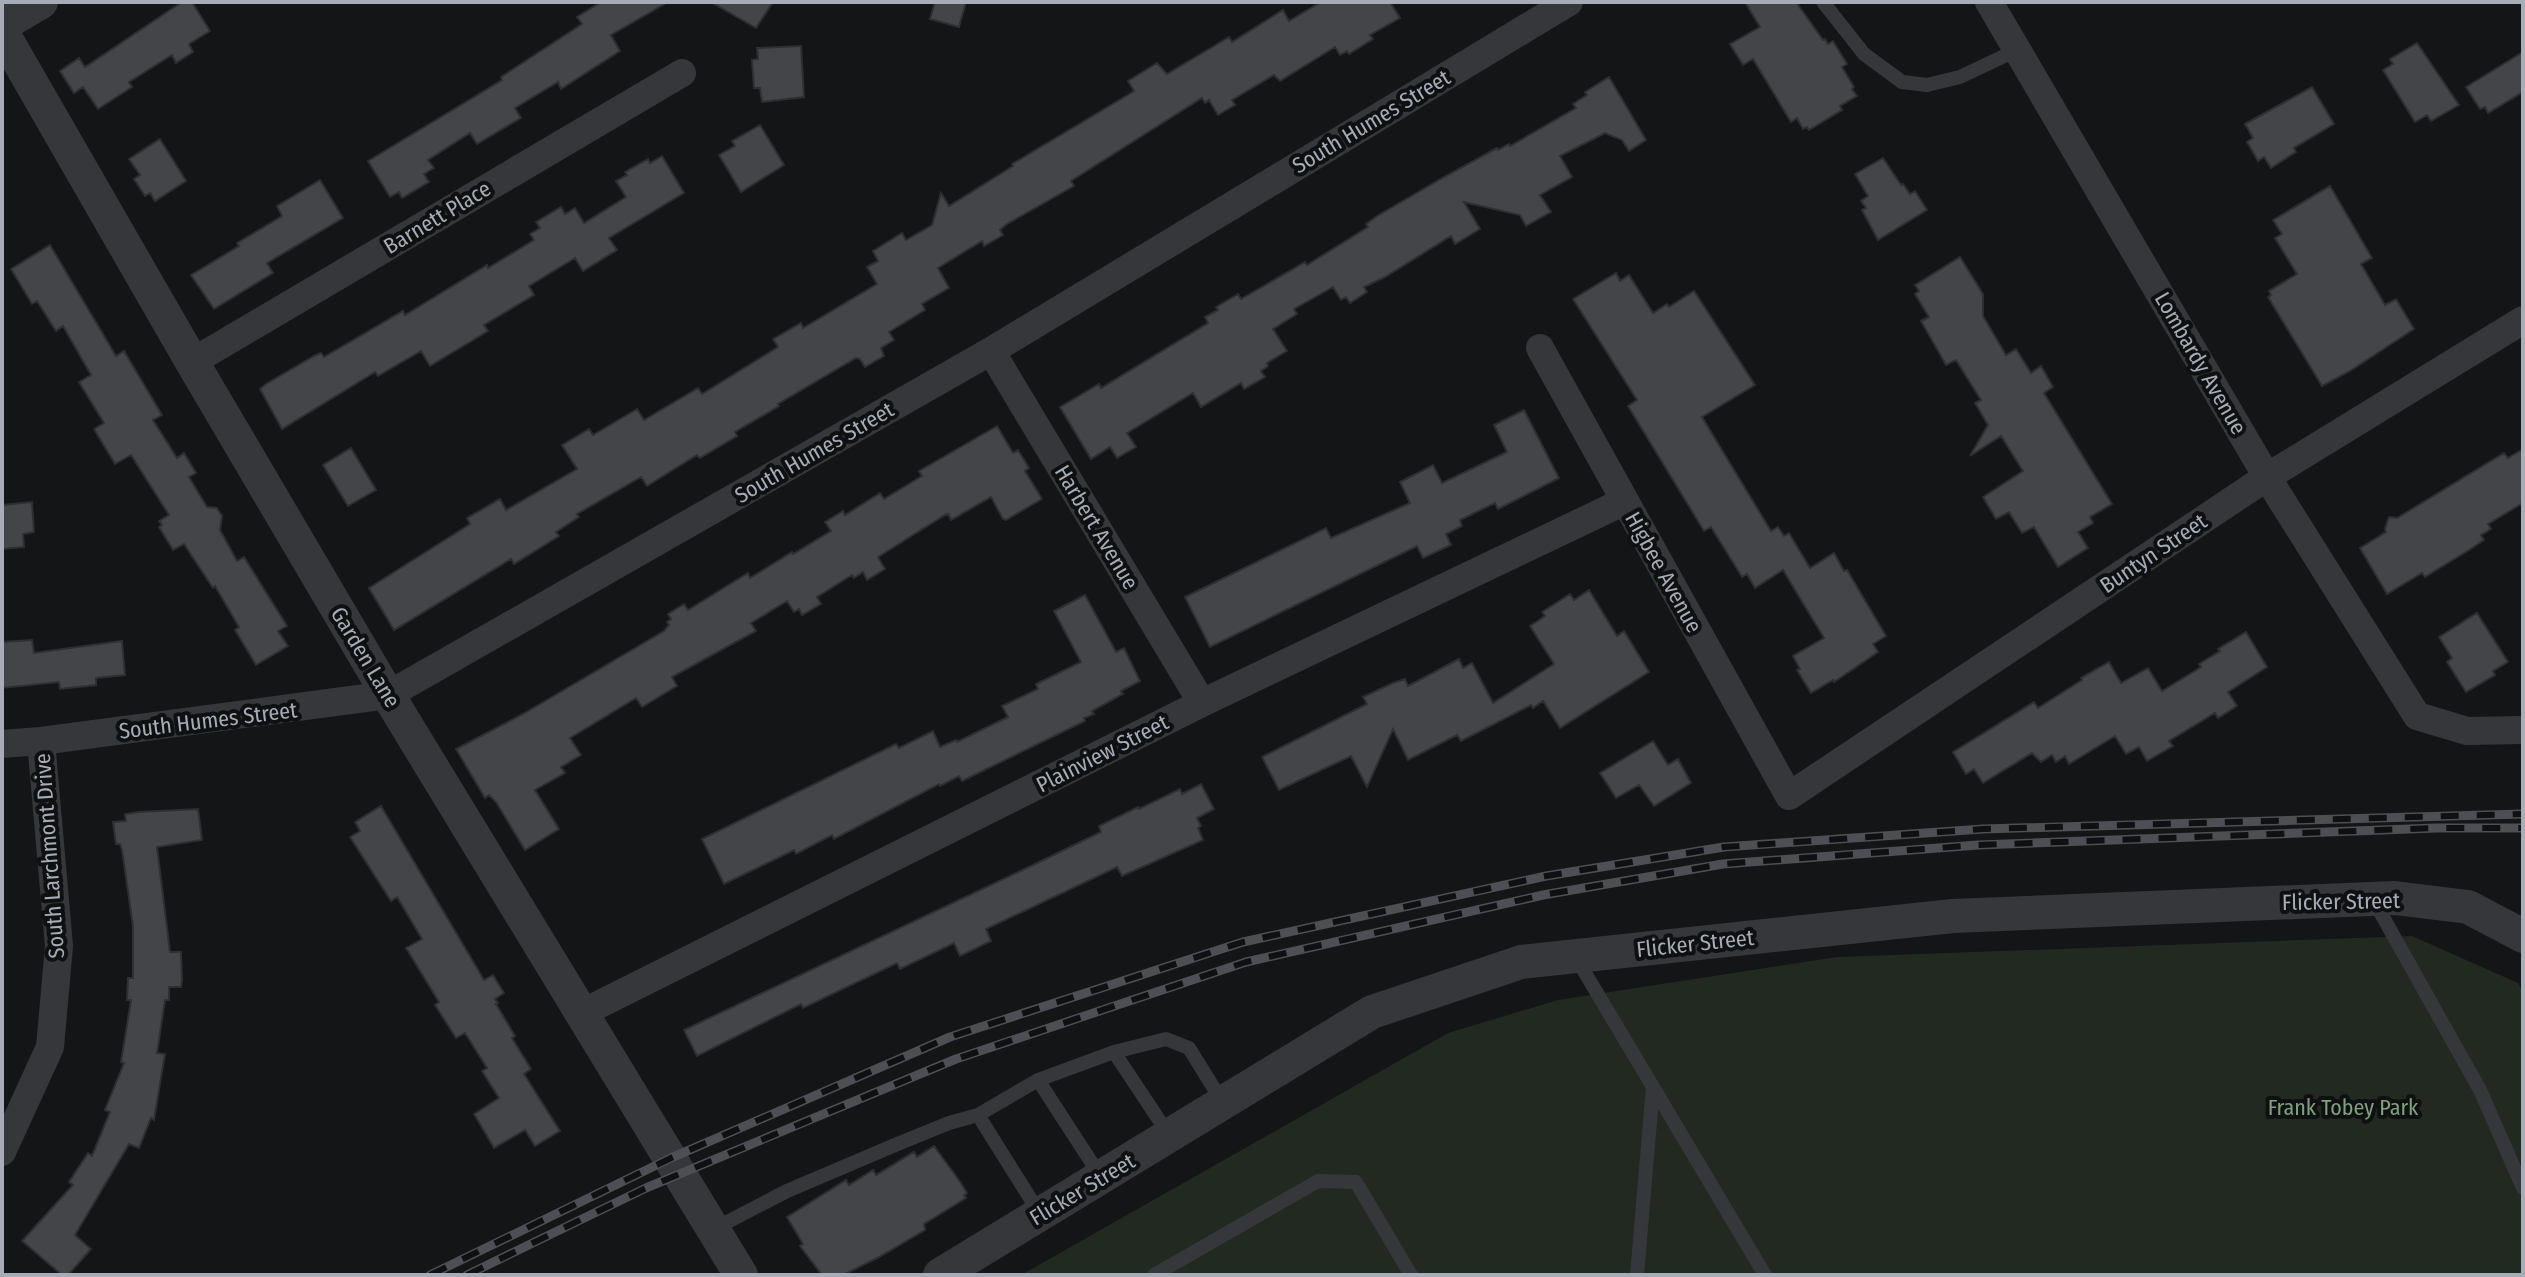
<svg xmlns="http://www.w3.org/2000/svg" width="2525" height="1277" font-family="'Fira Sans Condensed',sans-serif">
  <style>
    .green { fill: #212921 }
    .building { fill: #434549; stroke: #2e2f32; stroke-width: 2 }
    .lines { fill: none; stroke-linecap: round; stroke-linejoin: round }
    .service { stroke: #36373b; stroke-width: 14 }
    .minor { stroke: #36373b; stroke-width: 28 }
    .tertiary { stroke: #36373b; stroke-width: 34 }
    .rail-casing { stroke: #4d4f54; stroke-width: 9 }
    .rail { stroke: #0f1011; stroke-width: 6; stroke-dasharray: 18; stroke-linecap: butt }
    .labels { text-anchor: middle; stroke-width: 8; stroke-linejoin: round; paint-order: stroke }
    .street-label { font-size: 22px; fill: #a6adb6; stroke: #0f1011 }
    .park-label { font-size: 22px; fill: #80a17e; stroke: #0f1011 }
  </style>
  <rect width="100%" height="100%" fill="#141516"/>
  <path class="green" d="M 2412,936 L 2518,983 L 2523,992 L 2523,1275 L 1021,1275 L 1448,1033 L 1558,1000 L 1837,957 Z"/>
  <path class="building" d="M 182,2 L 192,2 L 210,31 L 189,44 L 193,52 L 176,63 L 172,55 L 129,82 L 132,87 L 98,109 L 83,87 L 74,93 L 60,71 L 79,58 L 85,67 Z
    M 601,2 L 668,2 L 611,35 L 620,51 L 561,89 L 558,82 L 515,108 L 521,118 L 477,144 L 470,133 L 428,160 L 434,168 L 424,174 L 429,182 L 402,198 L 399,192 L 390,197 L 368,161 L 502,80 L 501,77 L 582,24 L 577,17 Z
    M 711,2 L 773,2 L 756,28 Z
    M 935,2 L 966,2 L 959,27 L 930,19 Z
    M 1321,2 L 1390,2 L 1400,18 L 1370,35 L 1373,39 L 1349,54 L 1347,51 L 1340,55 L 1335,47 L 1280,81 L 1274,75 L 1232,100 L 1235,105 L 1218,115 L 1209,100 L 1205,103 L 1202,98 L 1071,181 L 1074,186 L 1007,224 L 1000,230 L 1003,235 L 984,246 L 982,241 L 938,268 L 949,288 L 922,304 L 925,310 L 889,332 L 894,340 L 881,348 L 884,356 L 865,367 L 860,359 L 856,358 L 778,404 L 779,406 L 735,432 L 737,436 L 700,458 L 697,455 L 647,486 L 641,477 L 577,514 L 579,517 L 556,532 L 559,536 L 514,564 L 511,559 L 394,630 L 369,588 L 470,524 L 467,518 L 500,499 L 506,510 L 577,469 L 562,445 L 589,429 L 593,435 L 637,409 L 644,420 L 698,388 L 702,394 L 778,347 L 773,339 L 801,323 L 803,328 L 877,284 L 867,267 L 878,261 L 873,251 L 902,233 L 906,240 L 932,225 L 941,193 L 949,206 L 1013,166 L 1012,164 L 1131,93 L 1134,91 L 1128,81 L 1157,63 L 1167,74 L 1229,37 L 1232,42 L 1283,10 L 1289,21 Z
    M 1745,2 L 1796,2 L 1823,40 L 1825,39 L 1828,44 L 1833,41 L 1847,64 L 1842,67 L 1854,87 L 1852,89 L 1857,96 L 1840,106 L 1842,110 L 1809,130 L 1807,127 L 1803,129 L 1797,118 L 1791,122 L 1753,59 L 1743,65 L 1730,44 L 1760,27 Z
    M 2417,43 L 2459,105 L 2431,121 L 2427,115 L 2415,122 L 2383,70 L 2393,64 L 2390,59 Z
    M 801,46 L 804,97 L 762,102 L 760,88 L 754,88 L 752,60 L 758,59 L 757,48 Z
    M 2523,52 L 2523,92 L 2488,113 L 2485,107 L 2480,109 L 2466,87 Z
    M 1609,77 L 1646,140 L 1629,151 L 1622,140 L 1605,133 L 1560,156 L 1572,177 L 1540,195 L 1551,212 L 1526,226 L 1520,215 L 1464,202 L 1480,229 L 1455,244 L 1451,236 L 1385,277 L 1364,287 L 1367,292 L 1350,303 L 1346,297 L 1341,300 L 1333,287 L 1294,309 L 1297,314 L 1273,329 L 1287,351 L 1267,363 L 1268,366 L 1261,371 L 1265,377 L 1244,389 L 1241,383 L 1201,407 L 1193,393 L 1127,433 L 1136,447 L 1117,458 L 1110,447 L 1091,459 L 1060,407 L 1099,384 L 1101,388 L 1208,323 L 1205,317 L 1218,310 L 1216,307 L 1238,294 L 1241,299 L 1305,262 L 1307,265 L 1368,227 L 1366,224 L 1377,216 L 1444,177 L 1497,148 L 1498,150 L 1509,144 L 1510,146 L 1576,108 L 1573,104 L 1587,95 L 1585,92 Z
    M 2312,87 L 2334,124 L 2294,148 L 2296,152 L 2271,168 L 2264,157 L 2258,161 L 2247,142 L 2253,138 L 2245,124 Z
    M 760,125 L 784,165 L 741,192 L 719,155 L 735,146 L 732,141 Z
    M 160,139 L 186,181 L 155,201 L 150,193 L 145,196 L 134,179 L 140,175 L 129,159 Z
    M 662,156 L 684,193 L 609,238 L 617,250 L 583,271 L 575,258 L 529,286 L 534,295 L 484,325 L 488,331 L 430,366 L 421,351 L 378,376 L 375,372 L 282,429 L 260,389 L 266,384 L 314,356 L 321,353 L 324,357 L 403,311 L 405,315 L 487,265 L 488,268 L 534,240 L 530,234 L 540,228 L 536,222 L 561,207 L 565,214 L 575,208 L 584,223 L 626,197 L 616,181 L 627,175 L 625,172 L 648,159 L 650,163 Z
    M 1883,158 L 1901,185 L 1903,184 L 1910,194 L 1915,191 L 1927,210 L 1878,240 L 1862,210 L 1866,208 L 1861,201 L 1868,196 L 1855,174 Z
    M 320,180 L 343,218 L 267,263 L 273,273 L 214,309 L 191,275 L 239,246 L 237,243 L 282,216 L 277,206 Z
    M 2330,186 L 2372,258 L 2361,264 L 2385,305 L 2396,299 L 2414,329 L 2350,371 L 2322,386 L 2268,297 L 2271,295 L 2269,291 L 2297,274 L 2275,238 L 2282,234 L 2273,220 Z
    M 50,245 L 116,356 L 124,351 L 162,415 L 153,420 L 177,458 L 184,453 L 196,473 L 189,477 L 207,507 L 217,508 L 222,516 L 220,530 L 237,561 L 244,557 L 287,626 L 278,631 L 288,646 L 256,665 L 235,630 L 239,627 L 215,586 L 213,588 L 184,544 L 173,550 L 159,527 L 162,525 L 159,521 L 169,515 L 131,455 L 115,464 L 94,429 L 104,423 L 79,382 L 91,375 L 63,326 L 56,331 L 37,301 L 32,304 L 11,269 Z
    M 1960,257 L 1983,294 L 1983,316 L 2006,355 L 2016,349 L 2031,373 L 2041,366 L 2053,387 L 2044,393 L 2112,504 L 2090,517 L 2093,523 L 2078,532 L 2088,548 L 2058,567 L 2034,527 L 2022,533 L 2009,512 L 1996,519 L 1983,497 L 2023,471 L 2001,436 L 1970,456 L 1988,425 L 1975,403 L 1981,400 L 1956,360 L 1946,365 L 1921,321 L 1929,317 L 1915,294 L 1919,291 L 1915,285 Z
    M 1616,273 L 1620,281 L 1629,275 L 1653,313 L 1667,304 L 1669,307 L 1694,291 L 1755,385 L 1702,417 L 1771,531 L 1778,527 L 1784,536 L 1789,533 L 1810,568 L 1834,553 L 1844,571 L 1847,570 L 1886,636 L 1873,644 L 1878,652 L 1834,682 L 1833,680 L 1811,693 L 1797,670 L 1800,669 L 1793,656 L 1824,638 L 1783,570 L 1755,588 L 1747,574 L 1742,577 L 1711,527 L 1704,531 L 1628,406 L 1637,400 L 1573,299 Z
    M 1524,410 L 1559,478 L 1498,509 L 1495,503 L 1460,520 L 1462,526 L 1446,534 L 1451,545 L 1423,558 L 1417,546 L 1210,647 L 1185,597 L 1326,528 L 1331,538 L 1410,503 L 1400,482 L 1433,465 L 1442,483 L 1507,452 L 1494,425 Z
    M 997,426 L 1013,453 L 1018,450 L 1029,468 L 1025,471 L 1042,499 L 1006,520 L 1003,519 L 991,497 L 951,520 L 948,514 L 945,515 L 878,557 L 885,569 L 867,580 L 863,572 L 854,578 L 852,575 L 817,597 L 821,604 L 802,615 L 799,609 L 794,612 L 787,601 L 751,623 L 756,631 L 672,677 L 677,686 L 642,707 L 636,698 L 570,738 L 581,755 L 561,767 L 565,773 L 535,790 L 559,829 L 525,850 L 496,802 L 489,795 L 485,798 L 456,749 L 523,714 L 664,631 L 669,625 L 667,622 L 671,619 L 668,614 L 684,604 L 688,610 L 748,573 L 750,578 L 792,552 L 793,554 L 831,531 L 825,522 L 843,511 L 845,515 L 880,493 L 884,499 L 922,476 L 919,471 Z
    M 351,448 L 376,490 L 348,506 L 323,465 Z
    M 2523,449 L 2523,503 L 2488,524 L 2491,529 L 2481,535 L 2484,540 L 2469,550 L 2425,577 L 2422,573 L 2387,594 L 2360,548 L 2386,532 L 2385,529 L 2389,517 L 2397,518 L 2504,453 L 2508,458 Z
    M 32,502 L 34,532 L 23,534 L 24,547 L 2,549 L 2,505 Z
    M 1589,590 L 1617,636 L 1624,631 L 1649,672 L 1560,728 L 1543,701 L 1533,708 L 1531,705 L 1461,741 L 1457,735 L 1408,760 L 1393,729 L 1367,787 L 1351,756 L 1279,790 L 1262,757 L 1367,704 L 1363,697 L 1393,683 L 1405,679 L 1408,686 L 1459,659 L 1463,668 L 1472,663 L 1493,703 L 1554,664 L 1530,626 L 1545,616 L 1542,612 L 1570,594 L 1574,600 Z
    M 1085,595 L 1116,652 L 1124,648 L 1140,681 L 1121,691 L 1123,694 L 1092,711 L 1094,714 L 1084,718 L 1085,721 L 962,781 L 959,776 L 940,786 L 939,784 L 834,839 L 832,835 L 796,854 L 794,850 L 724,884 L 702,839 L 896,744 L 899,748 L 933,731 L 940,747 L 956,740 L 957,742 L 1008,717 L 1002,706 L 1038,689 L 1036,684 L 1081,662 L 1054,611 Z
    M 2477,613 L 2508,662 L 2493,671 L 2495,675 L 2466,692 L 2447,662 L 2452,658 L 2439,637 Z
    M 2246,632 L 2267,667 L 2228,692 L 2237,706 L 2218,718 L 2215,713 L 2169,741 L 2173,746 L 2147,761 L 2139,747 L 2126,754 L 2115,736 L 2069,764 L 2065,756 L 2056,762 L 2052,755 L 2041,762 L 2032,753 L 1983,783 L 1974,769 L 1966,774 L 1953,752 L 2034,702 L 2038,708 L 2082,680 L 2081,678 L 2109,662 L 2121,683 L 2148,668 L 2162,691 L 2201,667 L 2199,664 L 2220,651 L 2218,649 Z
    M 32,640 L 34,653 L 122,641 L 125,675 L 96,678 L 96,685 L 60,689 L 59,682 L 2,688 L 2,642 Z
    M 1653,741 L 1668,765 L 1678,759 L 1691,783 L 1654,806 L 1639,785 L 1616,798 L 1600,773 Z
    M 1201,784 L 1214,809 L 1197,818 L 1201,826 L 1198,828 L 1203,840 L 1122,876 L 1117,867 L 986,929 L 991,941 L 960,956 L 954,943 L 900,969 L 897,963 L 803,1008 L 801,1004 L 697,1056 L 684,1030 L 1033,865 L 1101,832 L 1099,826 L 1138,807 L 1139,809 L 1180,789 L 1182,794 Z
    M 381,806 L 484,980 L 493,975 L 504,993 L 495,999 L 498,1003 L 496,1004 L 515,1036 L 512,1038 L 531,1069 L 524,1074 L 560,1131 L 535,1146 L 525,1130 L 494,1148 L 474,1114 L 499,1098 L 482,1071 L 487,1068 L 465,1033 L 456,1038 L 435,1005 L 439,1002 L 406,948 L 422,939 L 397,897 L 391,901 L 350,837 L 360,831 L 355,822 Z
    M 198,809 L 202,840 L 157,847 L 170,952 L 181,952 L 182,980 L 181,987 L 169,987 L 169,1000 L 165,1000 L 157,1053 L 165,1054 L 154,1120 L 151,1118 L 139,1148 L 129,1144 L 75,1235 L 91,1249 L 68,1275 L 62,1275 L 22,1241 L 73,1185 L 69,1182 L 88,1153 L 92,1156 L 110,1112 L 105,1110 L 124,1063 L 121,1062 L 131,1000 L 127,1000 L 128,978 L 133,978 L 133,926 L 122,850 L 120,844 L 116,844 L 113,822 L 126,821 L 125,814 L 139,812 Z
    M 934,1146 L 961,1183 L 967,1193 L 964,1195 L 966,1198 L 924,1224 L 925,1230 L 879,1257 L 843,1275 L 822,1275 L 800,1246 L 803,1244 L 787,1217 L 846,1180 L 849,1185 L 873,1170 L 876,1175 L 914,1152 L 917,1157 Z"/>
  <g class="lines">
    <path class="service" d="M 1823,2 L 1864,54 L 1902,82 L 1927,85 L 1960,77 L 2017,50
      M 2374,901 L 2480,1090 L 2523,1188
      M 1575,956 L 1765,1275
      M 1114,1052 L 1169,1135
      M 1038,1080 L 1101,1177
      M 978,1115 L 1040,1214
      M 714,1229 L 787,1191 L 895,1145 L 949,1123 L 978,1115 L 1038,1080 L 1114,1052 L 1166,1039 L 1189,1048 L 1223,1103
      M 1154,1275 L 1318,1181 L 1356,1182 L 1411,1275
      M 1637,1275 L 1653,1087"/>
    <path class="minor" d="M 1989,2 L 2267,477 L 2417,716 L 2467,731 L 2523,730
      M 1540,348 L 1789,796 L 2267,477 L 2523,320
      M 991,351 L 1202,703
      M 192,362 L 682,73
      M 2,744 L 41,741 L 388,695 L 991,351 L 1569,2
      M 582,1013 L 1202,703 L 1625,501
      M 2,1152 L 50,1047 L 59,946 L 41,741"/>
    <path class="tertiary" d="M 2,25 L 41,2
      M 2,32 L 192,362 L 388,695 L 741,1275
      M 940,1275 L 1372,1012 L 1521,962 L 1953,916 L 2395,898 L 2468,907 L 2523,936"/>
    <g class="rail-casing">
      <path id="rail" d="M 430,1275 L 671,1158 L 950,1037 L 1243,942 L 1546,876 L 1724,847 L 1983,829 L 2523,814
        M 467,1275 L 646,1188 L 956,1059 L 1246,962 L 1543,895 L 1723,864 L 1978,845 L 2436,828 L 2523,828"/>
    </g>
    <use href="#rail" class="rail"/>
  </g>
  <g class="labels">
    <g class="street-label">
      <text transform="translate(1371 121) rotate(-31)" y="8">South Humes Street</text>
      <text transform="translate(437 217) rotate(-31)" y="8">Barnett Place</text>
      <text transform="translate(2201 363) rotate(60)" y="8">Lombardy Avenue</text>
      <text transform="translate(814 452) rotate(-30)" y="8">South Humes Street</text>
      <text transform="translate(1097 527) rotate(59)" y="8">Harbert Avenue</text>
      <text transform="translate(2153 553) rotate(-34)" y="8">Buntyn Street</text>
      <text transform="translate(1664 572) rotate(61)" y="8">Higbee Avenue</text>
      <text transform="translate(366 657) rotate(59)" y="8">Garden Lane</text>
      <text transform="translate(208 720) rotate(-7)" y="8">South Humes Street</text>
      <text transform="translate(1102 753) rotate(-27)" y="8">Plainview Street</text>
      <text transform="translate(49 856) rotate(-94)" y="8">South Larchmont Drive</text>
      <text transform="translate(2341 901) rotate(-1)" y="8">Flicker Street</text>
      <text transform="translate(1695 943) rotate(-6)" y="8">Flicker Street</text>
      <text transform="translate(1082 1189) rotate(-31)" y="8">Flicker Street</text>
    </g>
    <g class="park-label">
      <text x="2343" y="1115">Frank Tobey Park</text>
    </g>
  </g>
  <rect width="2525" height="1277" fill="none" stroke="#a6adb6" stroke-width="8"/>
</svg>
